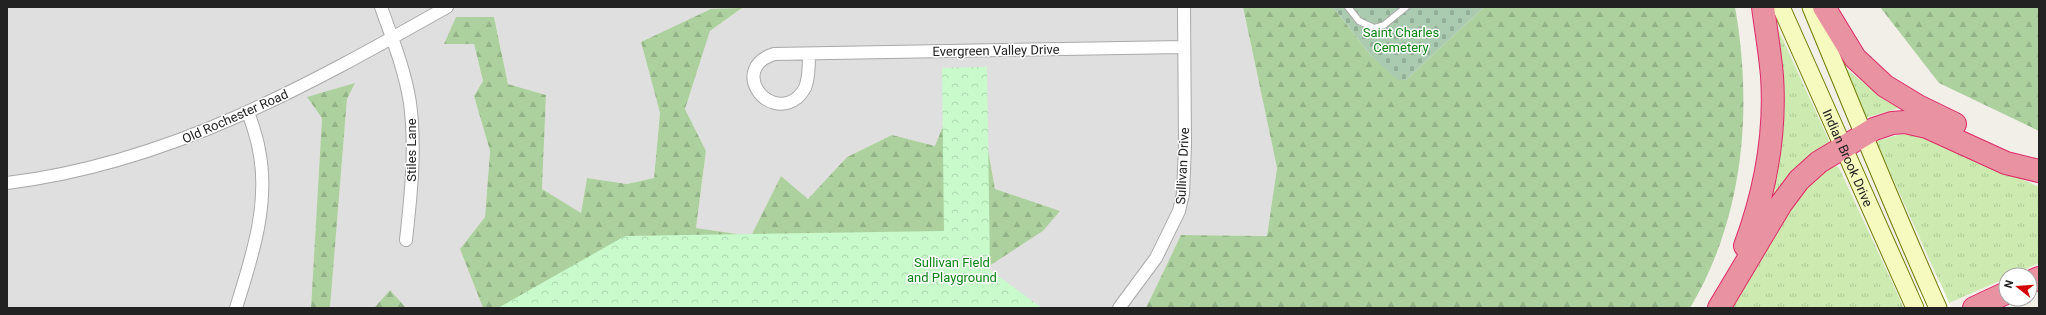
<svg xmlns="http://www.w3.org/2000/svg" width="2046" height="315" font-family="Roboto,sans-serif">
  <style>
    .residential { fill: #e0dfdf }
    .grass { fill: url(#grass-tufts) }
    .forest { fill: url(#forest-firs) }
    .cemetery { fill: url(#cemetery-stones) }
    .park { fill: url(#park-crowns) }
    .pier { fill: #fff }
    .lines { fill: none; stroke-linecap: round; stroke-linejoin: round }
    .service-casing { stroke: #a9a9a9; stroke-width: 8 }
    .minor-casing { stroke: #a9a9a9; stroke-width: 14 }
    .secondary-casing { stroke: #707d05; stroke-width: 19 }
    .motorway-casing { stroke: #dc2a67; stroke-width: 24 }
    .service { stroke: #fff; stroke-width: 6 }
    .minor { stroke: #fff; stroke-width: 12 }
    .secondary { stroke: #f7fabf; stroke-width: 17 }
    .motorway { stroke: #e892a2; stroke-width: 22 }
    .labels { text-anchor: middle; stroke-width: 3; stroke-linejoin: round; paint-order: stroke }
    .park-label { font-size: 13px; fill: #0c8416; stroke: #fff }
    .street-label { font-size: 13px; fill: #222; stroke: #fff }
  </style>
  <defs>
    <pattern id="grass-tufts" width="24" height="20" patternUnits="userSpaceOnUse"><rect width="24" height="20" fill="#cdebb0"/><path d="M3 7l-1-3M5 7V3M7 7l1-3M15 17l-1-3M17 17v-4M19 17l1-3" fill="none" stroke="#b0c997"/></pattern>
    <pattern id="forest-firs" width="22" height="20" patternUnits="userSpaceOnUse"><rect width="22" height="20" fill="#add19e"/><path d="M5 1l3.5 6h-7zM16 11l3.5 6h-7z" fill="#95b388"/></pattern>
    <pattern id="cemetery-stones" width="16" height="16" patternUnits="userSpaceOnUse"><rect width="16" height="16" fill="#aacbaf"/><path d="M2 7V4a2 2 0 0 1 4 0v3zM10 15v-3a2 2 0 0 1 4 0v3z" fill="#92ae96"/></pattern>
    <pattern id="park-crowns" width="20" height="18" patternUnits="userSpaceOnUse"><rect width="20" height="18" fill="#c8facc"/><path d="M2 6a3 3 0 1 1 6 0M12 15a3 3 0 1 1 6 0" fill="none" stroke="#acd6af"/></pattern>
  </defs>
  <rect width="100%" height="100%" fill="#f2efe9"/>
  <path class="residential" d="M 7,7 L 1243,7 L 1277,168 L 1267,236 L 1181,235 L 1146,308 L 1036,308 L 980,272 L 1043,231 L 1059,211 L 995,189 L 987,144 L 935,147 L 892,135 L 847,157 L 808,199 L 781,176 L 751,236 L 696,228 L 706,151 L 685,109 L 710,31 L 741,9 L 641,42 L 660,113 L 654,178 L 627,184 L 587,178 L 581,214 L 542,189 L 546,95 L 508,84 L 494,17 L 444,44 L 474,44 L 483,81 L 474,96 L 490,151 L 485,217 L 460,249 L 483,308 L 406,308 L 390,290 L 374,308 L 330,308 L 347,99 L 354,83 L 322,118 L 311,308 L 7,308 Z"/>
  <path class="grass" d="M 1778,29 L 1830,143 L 1770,209 L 1777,30 Z
    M 1843,66 L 1886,101 L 1899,108 L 1865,118 Z
    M 1902,134 L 1929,138 L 2039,187 L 2039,263 L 2012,275 L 2006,275 L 2006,278 L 1949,303 L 1876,141 Z
    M 1833,164 L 1839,168 L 1904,308 L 1726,308 L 1788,204 Z"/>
  <path class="forest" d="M 1243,7 L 1333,7 L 1373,58 L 1406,80 L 1484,7 L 1735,7 C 1753,109 1744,218 1690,308 L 1146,308 L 1181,235 L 1267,236 L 1277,168 Z
    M 1880,7 L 2039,7 L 2039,131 L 1939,83 Z
    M 742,8 L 710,31 L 685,109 L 706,151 L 696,228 L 751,236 L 781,176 L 808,199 L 847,157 L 892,135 L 935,146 L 945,121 L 987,144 L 995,189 L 1060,211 L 1043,231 L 980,272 L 539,308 L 483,308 L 460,249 L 485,217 L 490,151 L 474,96 L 483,81 L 474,44 L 444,44 L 456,17 L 494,17 L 508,84 L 546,95 L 542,189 L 581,213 L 587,178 L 627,184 L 654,178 L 660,113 L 641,42 L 711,9 Z
    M 355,83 L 347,99 L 330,308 L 311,308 L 322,118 L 307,97 Z
    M 390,290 L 406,308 L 374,308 Z"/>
  <path class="cemetery" d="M 1333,7 L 1484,7 L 1406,80 L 1398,80 L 1373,58 Z"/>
  <path class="park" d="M 987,67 L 990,270 L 1042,308 L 498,308 L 625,236 L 944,231 L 942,68 Z"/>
  <path class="pier" d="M 1940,282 L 1951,308 L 1904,308 L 1900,299 Z"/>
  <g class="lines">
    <g class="service-casing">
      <path id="service" d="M 1348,7 L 1359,21 L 1374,28 L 1384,25 L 1406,7"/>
    </g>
    <g class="minor-casing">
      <path id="minor" d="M 381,7 C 392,38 405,70 410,103 C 416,148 411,195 406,240
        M 809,54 C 809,64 809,76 806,85 C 805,90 801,94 797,98 C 766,121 730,68 774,54 L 1183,47
        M 7,183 C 170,163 307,86 447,7
        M 236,308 C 252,257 270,203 259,150 C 257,137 252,124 248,112
        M 1119,308 L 1156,258 L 1179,211 L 1183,194 L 1185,145 L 1184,7"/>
    </g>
    <g class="secondary-casing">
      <g id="secondary">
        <path id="s1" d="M 1781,7 L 1915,308"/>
        <path d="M 1811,7 C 1853,108 1893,208 1938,308"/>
      </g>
    </g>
    <g class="motorway-casing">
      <path id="motorway" d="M 1824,7 L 1855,58 L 1885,86 L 1918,106 L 1955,124
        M 1745,246 C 1765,192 1776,135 1772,76 C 1770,53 1766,30 1763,7
        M 2030,282 L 2039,278
        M 1719,308 L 1781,204 L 1799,180 L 1819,162 L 1874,129 L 1892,123 L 1905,122 L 1927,127 L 2006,163 L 2039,171
        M 1974,308 L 2006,293"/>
    </g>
    <use href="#service" class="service"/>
    <use href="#minor" class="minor"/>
    <use href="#secondary" class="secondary"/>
    <use href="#motorway" class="motorway"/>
  </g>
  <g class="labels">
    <g class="park-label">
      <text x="1401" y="37">Saint Charles<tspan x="1401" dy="15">Cemetery</tspan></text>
      <text x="952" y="267">Sullivan Field<tspan x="952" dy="15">and Playground</tspan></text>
    </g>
    <g class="street-label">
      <text transform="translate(996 50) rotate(-1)" y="5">Evergreen Valley Drive</text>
      <text transform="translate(235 116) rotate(-24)" y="5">Old Rochester Road</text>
      <text transform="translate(411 150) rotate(-90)" y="5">Stiles Lane</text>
      <text dy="5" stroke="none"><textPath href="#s1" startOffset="165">Indian Brook Drive</textPath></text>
      <text transform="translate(1182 166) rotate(-87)" y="5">Sullivan Drive</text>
    </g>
  </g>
  <rect width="2046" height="315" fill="none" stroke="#222222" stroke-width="16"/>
  <g transform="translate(2018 287) rotate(287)"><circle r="19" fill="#ffffff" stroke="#a7a7a7"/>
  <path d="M0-3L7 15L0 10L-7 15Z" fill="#d40000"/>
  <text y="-6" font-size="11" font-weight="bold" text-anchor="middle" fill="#222222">N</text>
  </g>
</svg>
